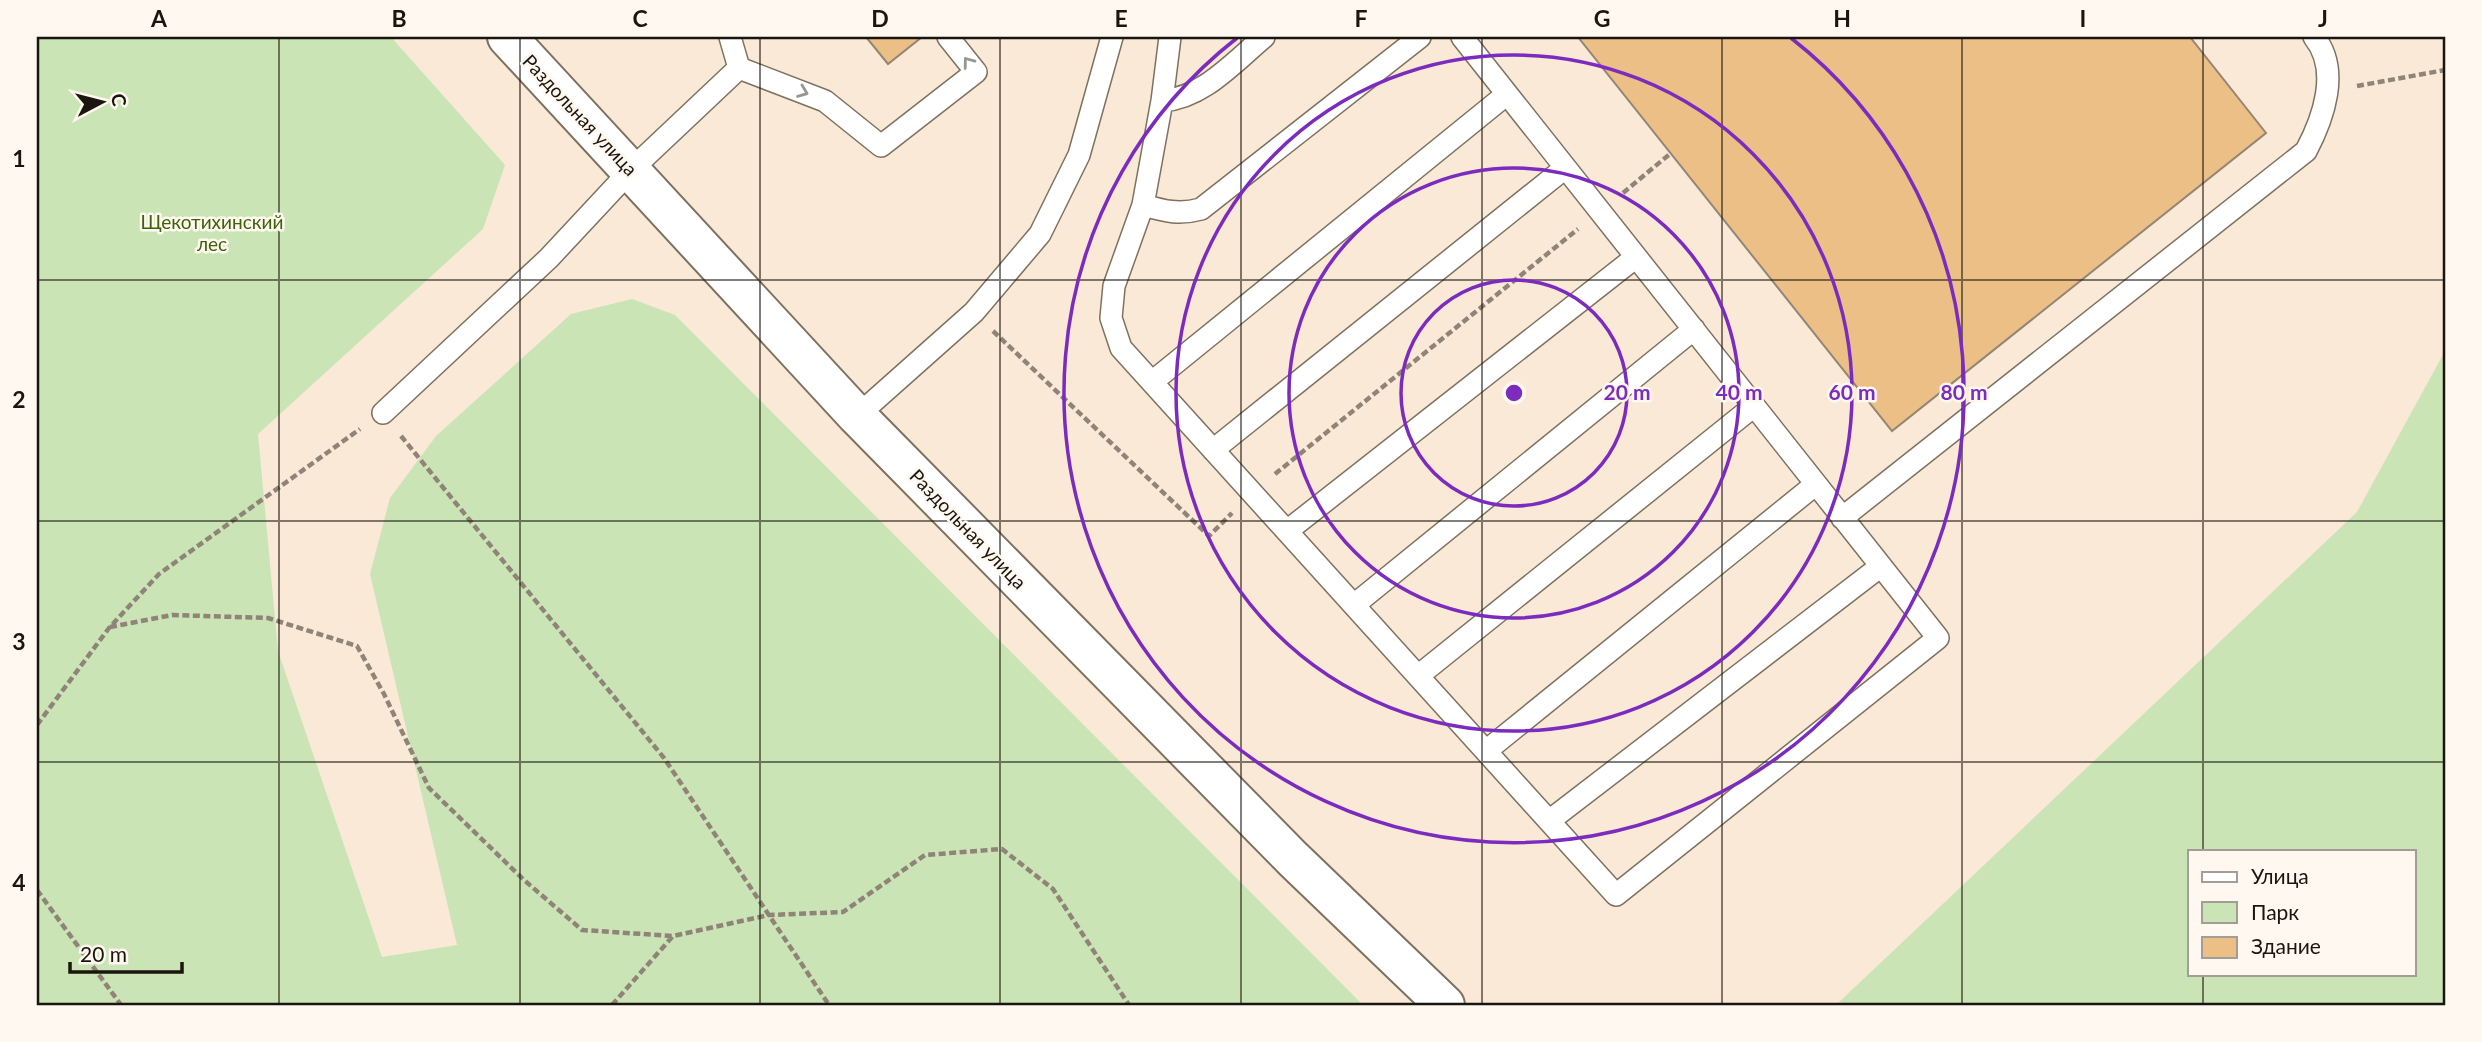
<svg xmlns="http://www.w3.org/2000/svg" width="2482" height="1042" font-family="Lato,sans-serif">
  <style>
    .green { fill: #cae4b6; fill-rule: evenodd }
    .building { fill: #ebbf86; stroke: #948574; stroke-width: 2 }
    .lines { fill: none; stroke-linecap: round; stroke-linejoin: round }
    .service-casing { stroke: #7f7160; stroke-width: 24 }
    .secondary-casing { stroke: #7f7160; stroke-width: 42 }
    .path { stroke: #8f8477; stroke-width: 4.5; stroke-dasharray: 7 3.5; stroke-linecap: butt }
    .service { stroke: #fff; stroke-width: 21 }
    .secondary { stroke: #fff; stroke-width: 38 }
    .oneway { stroke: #989693 }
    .grid { fill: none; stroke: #1a150e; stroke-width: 2; stroke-opacity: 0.55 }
    .ring { fill: none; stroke: #7b2cbf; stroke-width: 3.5 }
    .labels { text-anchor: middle; stroke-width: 5; stroke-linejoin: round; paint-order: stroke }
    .street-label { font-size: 19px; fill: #1a150e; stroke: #fff8f0 }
    .park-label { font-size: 19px; fill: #3c620a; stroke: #fff8f0 }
    .centre { fill: #7b2cbf; stroke: #fff8f0; stroke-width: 3.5 }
    .ring-label { font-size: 21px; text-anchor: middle; font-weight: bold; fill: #7b2cbf; stroke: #fff8f0; stroke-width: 5; stroke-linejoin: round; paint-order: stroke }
    .neatline { fill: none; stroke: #1a150e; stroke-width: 2.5 }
    .grid-label { font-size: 23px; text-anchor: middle; font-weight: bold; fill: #1a150e }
  </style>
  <rect width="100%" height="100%" fill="#f9e9d6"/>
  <path class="green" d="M 37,37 L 391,37 L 505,165 L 483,229 L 258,434 L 278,651 L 382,957 L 457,945 L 370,574 L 390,498 L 436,436 L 571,314 L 632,299 L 675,315 L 1363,1005 L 37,1005 Z
    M 2445,351 L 2445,1005 L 1836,1005 L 2357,512 ZM 2190,851 L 2414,851 L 2414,974 L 2190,974 Z"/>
  <path class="building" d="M 866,37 L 922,37 L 888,64 Z
    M 1578,37 L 2190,37 L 2266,133 L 1892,431 Z"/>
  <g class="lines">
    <g class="service-casing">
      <path id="service" d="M 730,37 L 739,68
        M 1170,37 L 1162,101 L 1143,205 L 1114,286 L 1111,318 L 1121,348 L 1616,895 L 1938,638 L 1462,37
        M 739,68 L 825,101 L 881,146 L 976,72 L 948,37
        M 1162,101 C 1203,98 1234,62 1264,37
        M 1143,205 C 1164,211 1179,215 1201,209 L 1420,37
        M 1152,382 L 1507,94
        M 383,413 L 549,258 L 632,169 L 739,68
        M 857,416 L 974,312 L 1040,234 L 1079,155 L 1112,37
        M 1213,450 L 1565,168
        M 1842,518 L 2306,151 C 2323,119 2341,70 2314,37
        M 1287,531 L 1636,257
        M 1354,605 L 1694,329
        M 1418,676 L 1754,406
        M 1486,751 L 1816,484
        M 1549,821 L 1881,566"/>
    </g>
    <g class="secondary-casing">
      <path id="secondary" d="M 507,37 L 857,416 L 1293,859 L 1445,1005"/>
    </g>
    <path class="path" d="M 2357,86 L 2445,70
      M 1623,193 L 1671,153
      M 993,331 L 1209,536 L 1232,513
      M 401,436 L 664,758 L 829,1005
      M 1275,474 L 1578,229
      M 110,627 L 172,615 L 268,618 L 357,646 L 384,694 L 429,788 L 524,880 L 582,930 L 673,936
      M 37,725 L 109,628 L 159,574 L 360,429
      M 37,890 L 121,1005
      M 612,1005 L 673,936 L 769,915 L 843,912 L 925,855 L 1002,849 L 1053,889 L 1129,1005"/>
    <use href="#service" class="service"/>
    <use href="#secondary" class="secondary"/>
  </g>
  <defs><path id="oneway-chevron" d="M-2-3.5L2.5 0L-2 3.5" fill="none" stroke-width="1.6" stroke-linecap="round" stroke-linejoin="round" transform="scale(1.75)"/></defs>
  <g class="oneway">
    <use href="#oneway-chevron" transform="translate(968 62) rotate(-127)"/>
    <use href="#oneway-chevron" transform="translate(803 92) rotate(21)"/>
  </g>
  <path class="grid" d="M 279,37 L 279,1005M 520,37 L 520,1005M 760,37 L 760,1005M 1000,37 L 1000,1005M 1241,37 L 1241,1005M 1482,37 L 1482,1005M 1722,37 L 1722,1005M 1962,37 L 1962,1005M 2203,37 L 2203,851M 37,280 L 2445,280M 37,521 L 2445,521M 37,762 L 2445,762M 2203,974 L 2203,1005"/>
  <g class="ring">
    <circle cx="1514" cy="393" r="113"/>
    <circle cx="1514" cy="393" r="225"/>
    <circle cx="1514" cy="393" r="338"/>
    <path d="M1791 38A450 450 0 1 1 1237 38"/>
  </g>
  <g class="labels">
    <g class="street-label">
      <text transform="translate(580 115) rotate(47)" y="7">Раздольная улица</text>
      <text transform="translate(968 529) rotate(46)" y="7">Раздольная улица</text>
    </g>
    <g class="park-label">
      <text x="212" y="229">Щекотихинский<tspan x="212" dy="22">лес</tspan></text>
    </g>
  </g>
  <circle cx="1514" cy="393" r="10" class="centre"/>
  <g class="ring-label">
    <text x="1627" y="400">20 m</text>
    <text x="1739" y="400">40 m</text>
    <text x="1852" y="400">60 m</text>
    <text x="1964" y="400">80 m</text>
  </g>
  <rect width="2482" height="1042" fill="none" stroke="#fff8f0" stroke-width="77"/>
  <rect x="2188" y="850" width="228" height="126" fill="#fff8f0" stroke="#a39d96" stroke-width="2"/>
  <rect x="2202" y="872" width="35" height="10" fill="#ffffff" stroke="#a39d96" stroke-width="2"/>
  <text x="2251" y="884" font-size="21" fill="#1a150e">Улица</text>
  <rect x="2202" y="902" width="35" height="21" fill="#cae4b6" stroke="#a39d96" stroke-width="2"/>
  <text x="2251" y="920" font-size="21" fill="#1a150e">Парк</text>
  <rect x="2202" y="937" width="35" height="21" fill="#ebbf86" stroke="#a39d96" stroke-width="2"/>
  <text x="2251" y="954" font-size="21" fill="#1a150e">Здание</text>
  <g transform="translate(102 102) rotate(83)" stroke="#fff8f0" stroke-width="5" paint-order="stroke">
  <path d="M0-5L12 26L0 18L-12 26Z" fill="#1a150e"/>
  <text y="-10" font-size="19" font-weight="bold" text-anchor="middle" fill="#1a150e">С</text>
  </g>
  <path d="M70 962v10h112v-10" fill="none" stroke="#1a150e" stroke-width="3.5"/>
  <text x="80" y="962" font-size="21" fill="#1a150e" stroke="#fff8f0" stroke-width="5" paint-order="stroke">20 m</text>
  <rect x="38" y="38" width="2406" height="966" class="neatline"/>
  <g class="grid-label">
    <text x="159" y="27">A</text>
    <text x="399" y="27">B</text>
    <text x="640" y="27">C</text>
    <text x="880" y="27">D</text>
    <text x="1121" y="27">E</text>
    <text x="1361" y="27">F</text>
    <text x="1602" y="27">G</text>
    <text x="1842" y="27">H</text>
    <text x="2083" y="27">I</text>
    <text x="2323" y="27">J</text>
    <text x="19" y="167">1</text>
    <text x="19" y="408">2</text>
    <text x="19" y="650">3</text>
    <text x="19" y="891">4</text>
  </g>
</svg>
